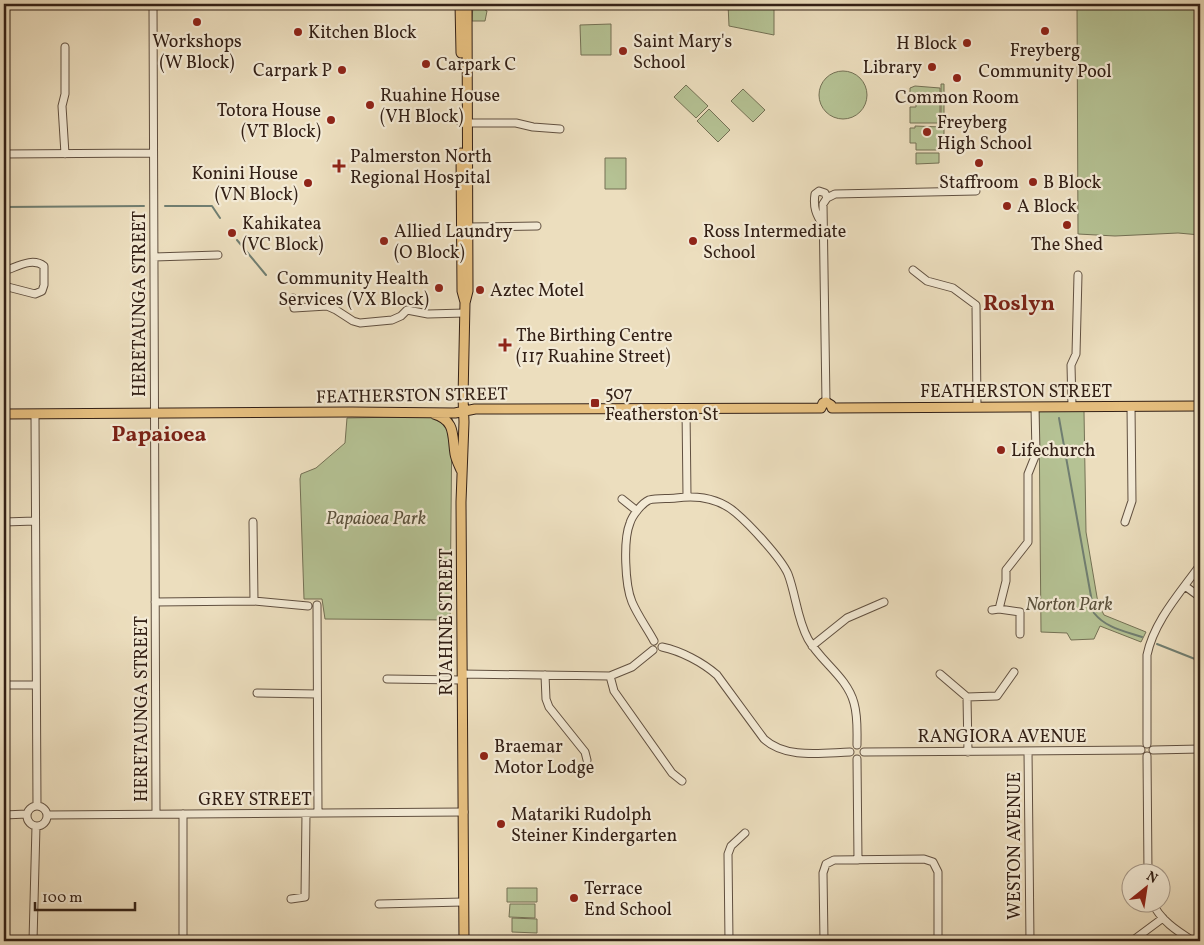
<svg xmlns="http://www.w3.org/2000/svg" width="1204" height="945" font-family="Vollkorn,serif">
  <style>
    .green { fill: #b5c294; stroke: #747155 }
    .lines { fill: none; stroke-linecap: round; stroke-linejoin: round }
    .stream { stroke: #707e71; stroke-width: 2 }
    .minor-casing { stroke: #615040; stroke-width: 9 }
    .major-casing { stroke: #332016; stroke-width: 11 }
    .minor { stroke: #f3ead5; stroke-width: 7 }
    .major { stroke: #e6bf7f; stroke-width: 9 }
    .poi-dot { fill: #8f2418; stroke: #f3ead5; stroke-width: 2 }
    .labels { text-anchor: middle; stroke-width: 4.5; stroke-linejoin: round; paint-order: stroke }
    .poi-label { font-size: 18px; fill: #332016; stroke: #f3ead5; text-anchor: start }
    .street-label { font-size: 18px; fill: #332016; stroke: #f3ead5 }
    .park-label { font-size: 18px; font-style: italic; fill: #5a513c; stroke: #f3ead5 }
    .district-label { font-size: 22px; font-weight: bold; fill: #7a1f14; stroke: #f3ead5 }
  </style>
  <rect width="100%" height="100%" fill="#ecdebe"/>
  <filter id="stains"><feTurbulence type="fractalNoise" baseFrequency=".004" numOctaves="4"/><feColorMatrix values="0 0 0 0 .2 0 0 0 0 .09 0 0 0 0 .02 0 0 0 .5 -.17"/></filter>
  <radialGradient id="worn" r=".72"><stop offset=".6" stop-color="#630" stop-opacity="0"/><stop offset="1" stop-color="#630" stop-opacity=".3"/></radialGradient>
  <path class="green" d="M 473,4 L 486,4 L 485,10 L 487,11 L 485,21 L 472,21 Z
    M 728,4 L 774,4 L 774,35 L 729,26 Z
    M 1077,4 L 1200,4 L 1200,235 L 1178,233 L 1115,236 L 1078,234 Z
    M 611,24 L 611,55 L 581,55 L 580,25 Z
    M819 95a24 24 0 1 1 48 0a24 24 0 1 1-48 0Z
    M 941,84 L 944,84 L 944,144 L 939,143 L 939,150 L 916,150 L 916,143 L 910,143 L 910,128 L 915,128 L 915,126 L 941,127 Z
    M 686,85 L 708,106 L 696,118 L 674,97 Z
    M 915,86 L 940,88 L 940,123 L 910,123 L 910,107 L 916,107 L 916,103 L 910,103 L 910,88 Z
    M 743,89 L 765,110 L 753,122 L 731,101 Z
    M 709,109 L 730,130 L 718,142 L 697,121 Z
    M 916,153 L 939,153 L 939,163 L 916,164 Z
    M 605,158 L 626,158 L 626,189 L 605,189 Z
    M 1039,411 L 1084,411 L 1086,532 L 1098,603 L 1104,615 L 1146,632 L 1141,642 L 1100,626 L 1094,639 L 1071,640 L 1067,633 L 1041,632 Z
    M 452,416 L 450,620 L 325,619 L 322,599 L 304,599 L 300,479 L 301,474 L 316,468 L 345,443 L 347,418 Z
    M 507,888 L 537,888 L 537,902 L 507,902 Z
    M 510,904 L 535,904 L 535,918 L 509,917 Z
    M 512,918 L 537,919 L 537,933 L 512,932 Z"/>
  <g class="lines">
    <path class="stream" d="M 165,206 L 212,206 L 220,218
      M 4,207 L 144,206
      M 237,240 L 266,275
      M 1059,418 L 1094,613 C 1106,628 1124,631 1142,637
      M 1157,644 L 1200,661"/>
    <g class="minor-casing">
      <path id="minor" d="M 153,4 L 156,814
        M 461,123 L 516,123 L 533,127 L 560,129
        M 4,154 L 153,153
        M 65,154 L 62,106 L 65,94 L 65,47
        M 823,225 C 816,215 813,207 815,194 L 819,191 L 825,193 L 827,198
        M 468,227 L 537,226
        M 154,257 L 218,255
        M 913,270 L 927,281 L 953,288 L 976,305 L 977,407
        M 4,271 C 17,267 32,257 44,266 L 44,285 L 42,291 L 35,294 L 4,286
        M 293,298 L 294,308 L 327,306 L 336,310 L 353,321 L 360,323 L 392,320 L 401,316 L 407,310 L 428,314 L 465,313
        M 826,402 L 823,204 L 827,198 L 835,194 L 976,191
        M 1072,406 L 1071,365 L 1076,354 L 1078,275
        M 686,409 L 687,496
        M 35,414 L 37,806
        M 622,499 L 637,511
        M 4,522 L 35,521
        M 253,522 L 254,601
        M 1125,522 L 1132,501 L 1131,406
        M 1185,586 L 1200,597
        M 155,602 L 254,601 L 308,606
        M 317,605 L 318,813
        M 999,609 L 1006,581 L 1006,570 L 1028,542 L 1028,474 L 1036,454 L 1035,407
        M 992,610 L 999,609 L 1020,612 L 1020,634
        M 654,641 C 647,628 638,616 632,602 C 625,585 623,540 630,523 C 632,516 642,503 649,500 C 657,498 668,499 676,498 C 698,495 719,498 736,513 C 750,525 781,558 788,574 C 796,595 797,619 808,639 C 821,662 847,677 854,703 C 858,717 857,731 857,745
        M 812,646 L 847,618 L 884,602
        M 662,647 C 681,651 702,662 717,675 L 764,739 C 786,759 821,753 850,752
        M 462,674 L 610,676 L 632,667 L 653,650
        M 940,674 L 967,697 L 997,696 L 1014,672
        M 545,675 L 546,699 L 549,707 L 585,752 L 587,760
        M 610,676 L 614,691 L 672,773 L 682,781
        M 387,679 L 462,680
        M 4,685 L 36,685
        M 257,693 L 317,694
        M 967,697 L 968,752
        M 1147,744 L 1147,655 C 1154,621 1180,593 1200,565
        M 1153,750 L 1200,749
        M 1028,751 L 1030,941
        M 864,752 L 1141,750
        M 1147,756 L 1148,872
        M 857,759 L 858,860
        M27 816a10 10 0 1 1 20 0a10 10 0 1 1-20 0Z
        M 183,814 L 183,941
        M 4,815 L 27,814
        M 47,815 L 464,812
        M 291,899 L 305,897 L 306,813
        M 1152,902 C 1160,920 1177,931 1193,941
        M 379,904 L 463,902
        M 33,941 L 36,826
        M 729,941 L 728,854 L 731,846 L 745,833
        M 824,941 L 823,873 L 826,864 L 834,860 L 924,859 L 933,862 L 938,872 L 938,941
        M 1132,941 L 1163,918"/>
    </g>
    <g class="major-casing">
      <path id="major" d="M 460,4 L 461,53
        M 461,153 L 462,291 L 465,302
        M 821,408 L 823,403 L 826,402 L 831,405 L 832,408
        M 832,408 L 1200,406
        M 4,414 L 352,412 L 455,413 L 475,409 L 821,408
        M 434,414 C 456,421 452,435 455,454 C 456,460 459,465 461,470
        M 464,941 L 461,502 L 464,422 L 463,398 L 465,303 L 468,291 L 467,4"/>
    </g>
    <use href="#minor" class="minor"/>
    <use href="#major" class="major"/>
  </g>
  <g class="poi-dot">
    <circle cx="197" cy="22" r="5"/>
    <circle cx="1045" cy="31" r="5"/>
    <circle cx="298" cy="32" r="5"/>
    <circle cx="967" cy="43" r="5"/>
    <circle cx="623" cy="51" r="5"/>
    <circle cx="426" cy="64" r="5"/>
    <circle cx="932" cy="67" r="5"/>
    <circle cx="342" cy="70" r="5"/>
    <circle cx="957" cy="78" r="5"/>
    <circle cx="370" cy="105" r="5"/>
    <circle cx="331" cy="120" r="5"/>
    <circle cx="927" cy="132" r="5"/>
    <circle cx="979" cy="163" r="5"/>
    <path d="M336.5 158.5h5v5h5v5h-5v5h-5v-5h-5v-5h5z"/>
    <circle cx="1033" cy="182" r="5"/>
    <circle cx="308" cy="183" r="5"/>
    <circle cx="1007" cy="206" r="5"/>
    <circle cx="1067" cy="225" r="5"/>
    <circle cx="232" cy="233" r="5"/>
    <circle cx="384" cy="241" r="5"/>
    <circle cx="693" cy="241" r="5"/>
    <circle cx="439" cy="288" r="5"/>
    <circle cx="480" cy="290" r="5"/>
    <path d="M502.5 337.5h5v5h5v5h-5v5h-5v-5h-5v-5h5z"/>
    <rect x="590" y="398" width="10" height="10" rx="2.5"/>
    <circle cx="1001" cy="450" r="5"/>
    <circle cx="484" cy="756" r="5"/>
    <circle cx="501" cy="824" r="5"/>
    <circle cx="574" cy="898" r="5"/>
  </g>
  <g class="labels">
    <g class="poi-label">
      <text x="308" y="38">Kitchen Block</text>
      <text x="197" y="47" text-anchor="middle">Workshops<tspan x="197" dy="21">(W Block)</tspan></text>
      <text x="633" y="47">Saint Mary's<tspan x="633" dy="21">School</tspan></text>
      <text x="957" y="49" text-anchor="end">H Block</text>
      <text x="1045" y="56" text-anchor="middle">Freyberg<tspan x="1045" dy="21">Community Pool</tspan></text>
      <text x="436" y="70">Carpark C</text>
      <text x="922" y="73" text-anchor="end">Library</text>
      <text x="332" y="76" text-anchor="end">Carpark P</text>
      <text x="380" y="101">Ruahine House<tspan x="380" dy="21">(VH Block)</tspan></text>
      <text x="957" y="103" text-anchor="middle">Common Room</text>
      <text x="321" y="116" text-anchor="end">Totora House<tspan x="321" dy="21">(VT Block)</tspan></text>
      <text x="937" y="128">Freyberg<tspan x="937" dy="21">High School</tspan></text>
      <text x="350" y="162">Palmerston North<tspan x="350" dy="21">Regional Hospital</tspan></text>
      <text x="298" y="179" text-anchor="end">Konini House<tspan x="298" dy="21">(VN Block)</tspan></text>
      <text x="979" y="188" text-anchor="middle">Staffroom</text>
      <text x="1043" y="188">B Block</text>
      <text x="1017" y="212">A Block</text>
      <text x="242" y="229">Kahikatea<tspan x="242" dy="21">(VC Block)</tspan></text>
      <text x="394" y="237">Allied Laundry<tspan x="394" dy="21">(O Block)</tspan></text>
      <text x="703" y="237">Ross Intermediate<tspan x="703" dy="21">School</tspan></text>
      <text x="1067" y="250" text-anchor="middle">The Shed</text>
      <text x="429" y="284" text-anchor="end">Community Health<tspan x="429" dy="21">Services (VX Block)</tspan></text>
      <text x="490" y="296">Aztec Motel</text>
      <text x="516" y="341">The Birthing Centre<tspan x="516" dy="21">(117 Ruahine Street)</tspan></text>
      <text x="605" y="399">507<tspan x="605" dy="21">Featherston St</tspan></text>
      <text x="1011" y="456">Lifechurch</text>
      <text x="494" y="752">Braemar<tspan x="494" dy="21">Motor Lodge</tspan></text>
      <text x="511" y="820">Matariki Rudolph<tspan x="511" dy="21">Steiner Kindergarten</tspan></text>
      <text x="584" y="894">Terrace<tspan x="584" dy="21">End School</tspan></text>
    </g>
    <g class="street-label">
      <text transform="translate(139 304) rotate(-90)" y="6">HERETAUNGA STREET</text>
      <text x="1016" y="397">FEATHERSTON STREET</text>
      <text transform="translate(412 395) rotate(-1)" y="6">FEATHERSTON STREET</text>
      <text transform="translate(446 622) rotate(-90)" y="6">RUAHINE STREET</text>
      <text transform="translate(141 709) rotate(-90)" y="6">HERETAUNGA STREET</text>
      <text x="1002" y="742">RANGIORA AVENUE</text>
      <text x="255" y="805">GREY STREET</text>
      <text transform="translate(1014 846) rotate(-90)" y="6">WESTON AVENUE</text>
    </g>
    <g class="park-label">
      <text x="376" y="524">Papaioea Park</text>
      <text x="1069" y="610">Norton Park</text>
    </g>
    <g class="district-label">
      <text x="1019" y="310">Roslyn</text>
      <text x="159" y="441">Papaioea</text>
    </g>
  </g>
  <rect width="1204" height="945" fill="none" stroke="#ecdebe" stroke-width="20"/>
  <rect x="5" y="5" width="1194" height="935" fill="none" stroke="#332016" stroke-width="2.5"/>
  <rect x="10" y="10" width="1184" height="925" fill="none" stroke="#332016"/>
  <g transform="translate(1146 888) rotate(30)"><circle r="24" fill="#f3ead5" stroke="#a69989"/>
  <path d="M0-4L9 19L0 12L-9 19Z" fill="#8f2418"/>
  <text y="-8" font-size="14" font-weight="bold" text-anchor="middle" fill="#332016">N</text>
  </g>
  <path d="M35 902v8h100v-8" fill="none" stroke="#332016" stroke-width="2.5"/>
  <text x="42" y="902" font-size="15" fill="#332016" stroke="#f3ead5" stroke-width="4" paint-order="stroke">100 m</text>
  <rect width="100%" height="100%" filter="url(#stains)"/>
  <rect width="100%" height="100%" fill="url(#worn)"/>
</svg>
